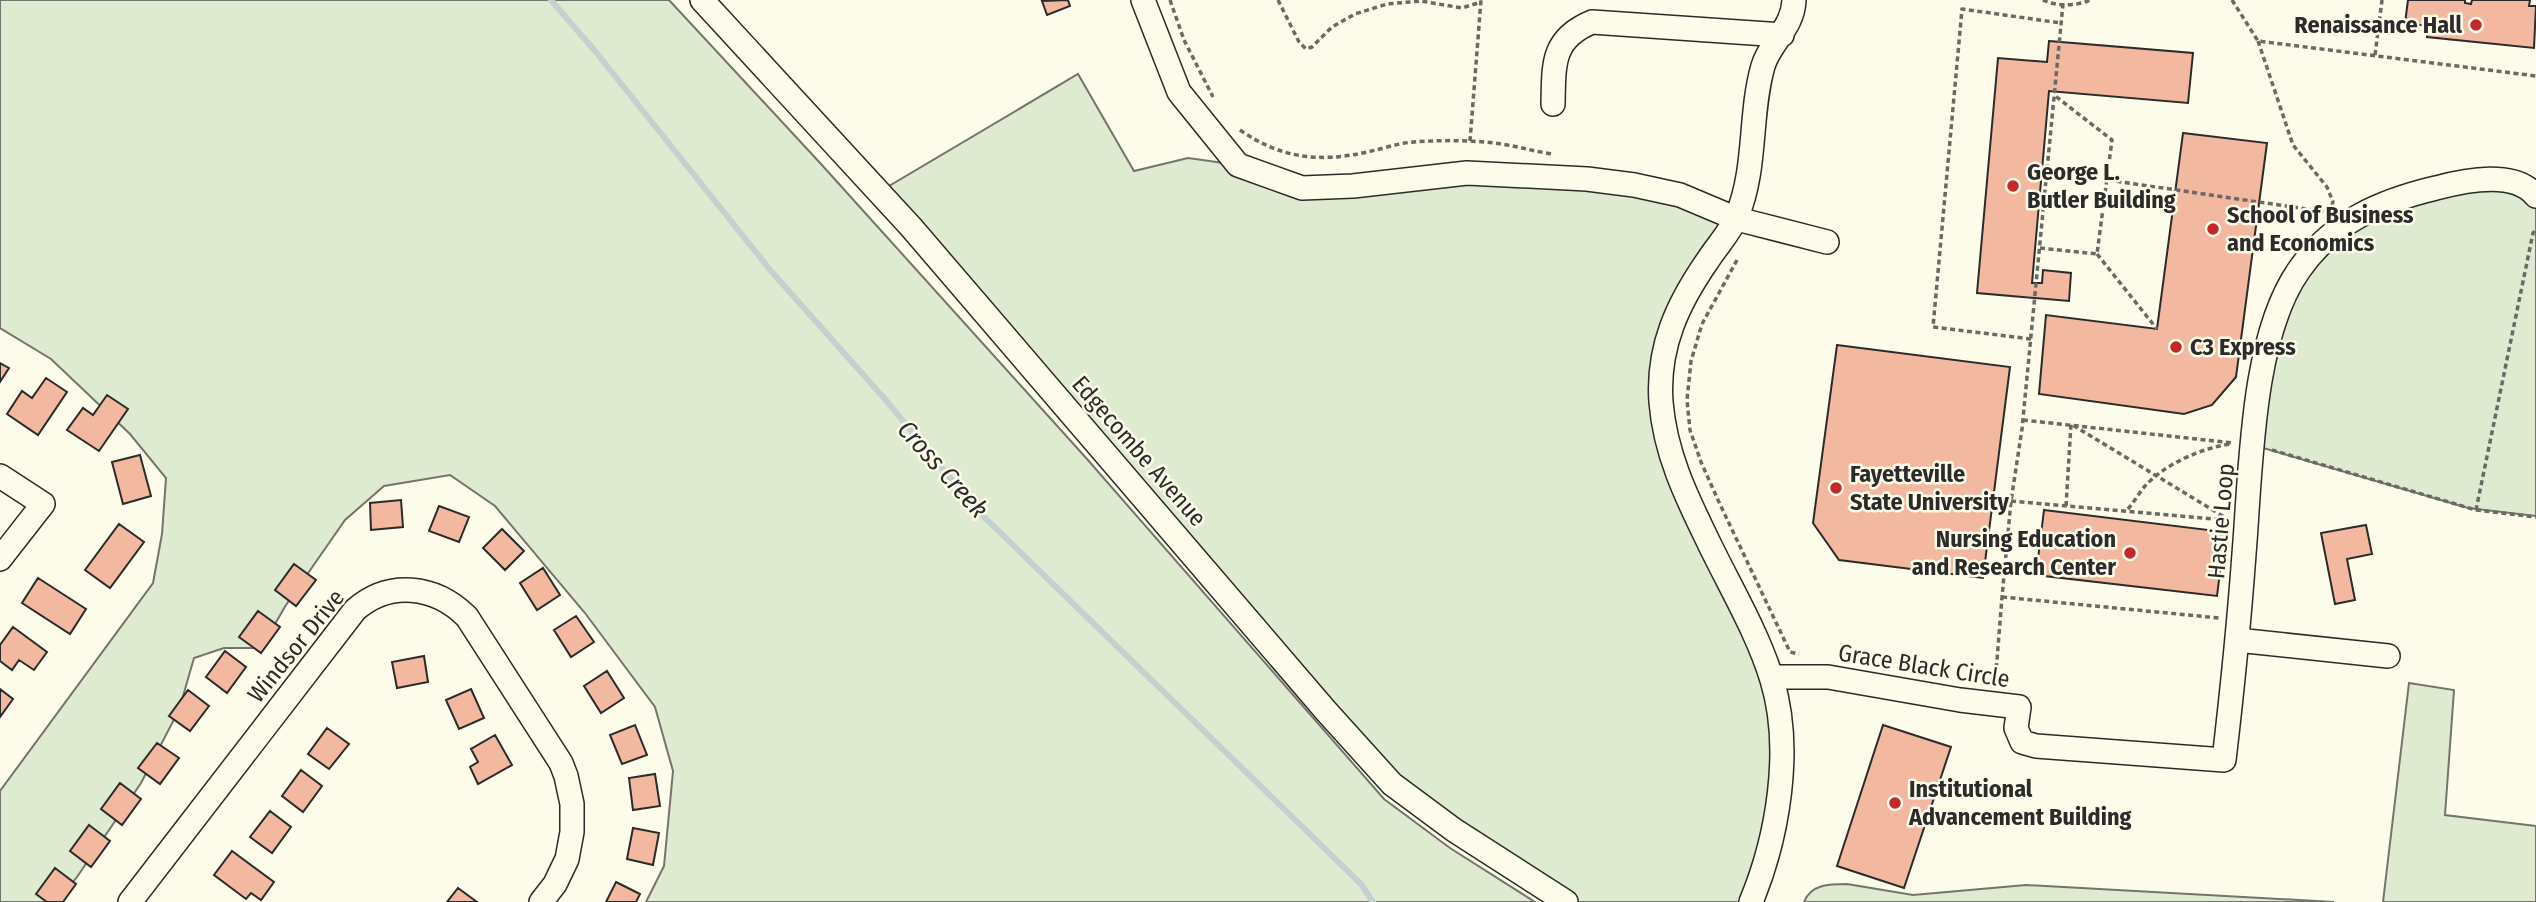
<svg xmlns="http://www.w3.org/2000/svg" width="2536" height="902" font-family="'Fira Sans Condensed',sans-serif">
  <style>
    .green { fill: #deebd1; stroke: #74746e; stroke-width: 2 }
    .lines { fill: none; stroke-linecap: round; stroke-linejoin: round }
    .stream { stroke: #c7d0d0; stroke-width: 6 }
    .building { fill: #f2b8a0; stroke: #2b2b2b; stroke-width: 2 }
    .minor-casing { stroke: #2b2b2b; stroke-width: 26 }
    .path { stroke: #6a6964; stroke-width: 3.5; stroke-dasharray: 5 3.5; stroke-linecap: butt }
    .minor { stroke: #fdfbea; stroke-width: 23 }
    .poi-dot { fill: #c62828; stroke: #fdfbea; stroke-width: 2.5 }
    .labels { text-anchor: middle; stroke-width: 5; stroke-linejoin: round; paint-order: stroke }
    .poi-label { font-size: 24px; font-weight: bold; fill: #2b2b2b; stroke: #fdfbea; text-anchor: start }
    .street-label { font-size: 24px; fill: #2b2b2b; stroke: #fdfbea }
    .water-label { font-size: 26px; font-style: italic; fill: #2b2b2b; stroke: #fdfbea }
  </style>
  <rect width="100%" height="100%" fill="#fdfbea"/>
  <path class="green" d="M 0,0 L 669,0 L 821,164 L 1087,459 L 1384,799 L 1450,848 L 1535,902 L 646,902 L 664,866 L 673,771 L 655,707 L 585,613 L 495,506 L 450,475 L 384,486 L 345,520 L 286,605 L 261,648 L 224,648 L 194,658 L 179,710 L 141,783 L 77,877 L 57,902 L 0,902 L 0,791 L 153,583 L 162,534 L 166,478 L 130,434 L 51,359 L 0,328 Z
    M 1078,74 L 1134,171 L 1188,158 L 1238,165 L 1302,188 L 1587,179 L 1737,219 L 1686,292 L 1663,420 L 1774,689 L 1781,773 L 1749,902 L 1566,902 L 1392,784 L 879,192 Z
    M 2500,178 L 2536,196 L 2536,516 L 2468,508 L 2253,445 L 2273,319 L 2336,230 Z
    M 2409,683 L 2454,690 L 2445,815 L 2536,826 L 2536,902 L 2383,902 Z
    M 1847,884 L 1913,895 L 2026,885 L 2334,902 L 1804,902 C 1811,884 1830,884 1847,884 Z"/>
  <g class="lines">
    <path class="stream" d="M 551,0 L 595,51 L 771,271 L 884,398 L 976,509 L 1361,884 L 1373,902"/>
  </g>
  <path class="building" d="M 1068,0 L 1070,6 L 1047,15 L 1042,1 Z
    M 2408,0 L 2465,0 L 2465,3 L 2471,4 L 2472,0 L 2530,0 L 2529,6 L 2536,6 L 2534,48 L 2427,37 L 2428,26 L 2405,23 Z
    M 2049,41 L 2193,53 L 2188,103 L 2049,91 L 2032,283 L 2042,283 L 2043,270 L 2071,273 L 2069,301 L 1977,293 L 1998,58 L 2047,62 Z
    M 2183,133 L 2267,143 L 2236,377 L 2212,405 L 2184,414 L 2039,394 L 2046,315 L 2157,329 Z
    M 1837,345 L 2010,367 L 1983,578 L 1839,560 L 1813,523 Z
    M 0,363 L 9,368 L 0,382 Z
    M 46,378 L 67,392 L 38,435 L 7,414 L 22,391 L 32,398 Z
    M 107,395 L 128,409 L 99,451 L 67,430 L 83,408 L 93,415 Z
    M 140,455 L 151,496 L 123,504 L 112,462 Z
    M 401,500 L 403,527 L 371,530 L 370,503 Z
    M 439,506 L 469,517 L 459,542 L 429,531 Z
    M 2044,510 L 2225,532 L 2217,596 L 2036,575 Z
    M 119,524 L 144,542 L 110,588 L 85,570 Z
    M 2366,525 L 2372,554 L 2347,559 L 2355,600 L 2335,604 L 2321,533 Z
    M 502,529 L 524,551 L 505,570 L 483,548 Z
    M 294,564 L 316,580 L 296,606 L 275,590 Z
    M 543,568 L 560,595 L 537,610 L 520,583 Z
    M 38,578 L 86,609 L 70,634 L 22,603 Z
    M 258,611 L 280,627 L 261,653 L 239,637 Z
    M 576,616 L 594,642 L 571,657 L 554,630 Z
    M 13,627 L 47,652 L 34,670 L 19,660 L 12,670 L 0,661 L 0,645 Z
    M 225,651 L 246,667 L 227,693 L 206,677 Z
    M 424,656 L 428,682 L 397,688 L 392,662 Z
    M 607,671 L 624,698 L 601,713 L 584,686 Z
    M 0,689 L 13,699 L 0,717 Z
    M 471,689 L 484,718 L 459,729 L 446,700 Z
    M 188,690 L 209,706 L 190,731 L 169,716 Z
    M 635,725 L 647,755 L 622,764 L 610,735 Z
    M 1883,725 L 1951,747 L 1904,888 L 1837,866 Z
    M 327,728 L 349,744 L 329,769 L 308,754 Z
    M 495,735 L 512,765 L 478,784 L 470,767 L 478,762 L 471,749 Z
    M 157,743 L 179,758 L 160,784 L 138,768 Z
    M 301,770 L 322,786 L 303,812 L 282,796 Z
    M 655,774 L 660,806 L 633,810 L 629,778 Z
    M 120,783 L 141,799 L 122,825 L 101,809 Z
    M 270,811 L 291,827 L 272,853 L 250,837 Z
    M 89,825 L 110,841 L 91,867 L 70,851 Z
    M 633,828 L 659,833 L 653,865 L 627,859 Z
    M 232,851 L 274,882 L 261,900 L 251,893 L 246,899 L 214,875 Z
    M 55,868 L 76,884 L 63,902 L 47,902 L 36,894 Z
    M 616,882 L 640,894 L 636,902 L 606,902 Z
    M 458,888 L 477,902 L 447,902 Z"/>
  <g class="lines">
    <g class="minor-casing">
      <path id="minor" d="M 702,0 L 911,227 L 1326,711 L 1392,784 L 1454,830 L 1566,902
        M 1143,0 L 1179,92 L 1238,165 L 1302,188 L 1353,186 L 1467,173 L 1587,179 L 1634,185 L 1680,195 L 1737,219 L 1827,242
        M 1553,104 C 1554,65 1551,39 1592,22 L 1782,35
        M 0,476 L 43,504 L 0,559
        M 2237,640 L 2388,656
        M 1771,677 L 1828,677 L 1960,700 L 2019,707 L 2016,728 L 2022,742 L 2036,746 L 2224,760 C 2232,692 2239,623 2244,554 C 2251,471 2251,338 2299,270 C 2332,222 2381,201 2436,188 C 2466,180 2515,170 2536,196
        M 130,902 L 355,610 C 389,580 435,585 467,617 L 561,763 L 566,776 L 572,804 L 572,832 L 567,859 L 555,884 L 541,902
        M 1751,902 C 1778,837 1793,749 1772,680 C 1758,633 1729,585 1708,541 C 1686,496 1665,453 1661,402 C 1657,347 1678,303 1708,260 C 1717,246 1731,231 1737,216 C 1757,168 1749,115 1763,66 C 1770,42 1793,28 1794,0"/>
    </g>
    <path class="path" d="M 1170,0 L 1184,40 L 1213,97
      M 1278,0 L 1299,42 L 1306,49 L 1312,47 L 1332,27 L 1355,14 L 1387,4 L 1421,1 L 1462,8 L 1481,2
      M 2043,0 C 2057,7 2076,6 2090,0
      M 2232,0 L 2258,41 L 2536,76
      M 2258,41 L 2293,145 L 2327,187 L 2333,202 L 2330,210
      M 2375,55 L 2382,0
      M 1240,130 C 1280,158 1319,163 1367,152 C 1382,149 1398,143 1414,142 C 1440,140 1468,140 1494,143 C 1513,145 1532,151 1552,154
      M 1470,141 L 1481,0
      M 2108,180 L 2327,212
      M 2040,248 L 2097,254 L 2112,140 L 2054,95
      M 2097,254 L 2157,329
      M 1737,260 L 1702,324 L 1691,361 L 1687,400 L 1690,430 L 1701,462 L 1718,500 L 1790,652 L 1799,654
      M 2031,339 L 1933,327 L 1962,9 L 2061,23
      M 2023,420 L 2233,443
      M 2272,450 L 2476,510 L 2533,233 L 2536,230
      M 2011,501 L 2226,520
      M 2066,506 L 2071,424 L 2226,518
      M 2128,509 C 2134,502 2139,493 2145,486 C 2165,464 2202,448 2230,444
      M 2476,510 L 2536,517
      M 2002,597 L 2219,618
      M 1995,685 L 2002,597 L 2011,501 L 2022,429 L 2063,4"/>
    <use href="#minor" class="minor"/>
  </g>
  <g class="poi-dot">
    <circle cx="2476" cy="25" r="7"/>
    <circle cx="2013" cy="186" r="7"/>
    <circle cx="2213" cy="229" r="7"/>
    <circle cx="2176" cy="347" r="7"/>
    <circle cx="1836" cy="488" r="7"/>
    <circle cx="2130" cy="553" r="7"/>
    <circle cx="1895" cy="803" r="7"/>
  </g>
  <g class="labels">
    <g class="poi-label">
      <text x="2462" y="33" text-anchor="end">Renaissance Hall</text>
      <text x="2027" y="180">George L.<tspan x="2027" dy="28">Butler Building</tspan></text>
      <text x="2227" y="223">School of Business<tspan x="2227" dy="28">and Economics</tspan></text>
      <text x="2190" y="355">C3 Express</text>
      <text x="1850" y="482">Fayetteville<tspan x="1850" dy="28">State University</tspan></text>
      <text x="2116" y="547" text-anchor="end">Nursing Education<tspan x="2116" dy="28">and Research Center</tspan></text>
      <text x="1909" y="797">Institutional<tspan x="1909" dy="28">Advancement Building</tspan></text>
    </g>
    <g class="street-label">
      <text transform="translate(1139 451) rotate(49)" y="8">Edgecombe Avenue</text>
      <text transform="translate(2221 521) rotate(-85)" y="8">Hastie Loop</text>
      <text transform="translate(296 646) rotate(-51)" y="8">Windsor Drive</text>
      <text transform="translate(1924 666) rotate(9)" y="8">Grace Black Circle</text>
    </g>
    <g class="water-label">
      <text transform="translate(943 469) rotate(48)" y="9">Cross Creek</text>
    </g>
  </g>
</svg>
